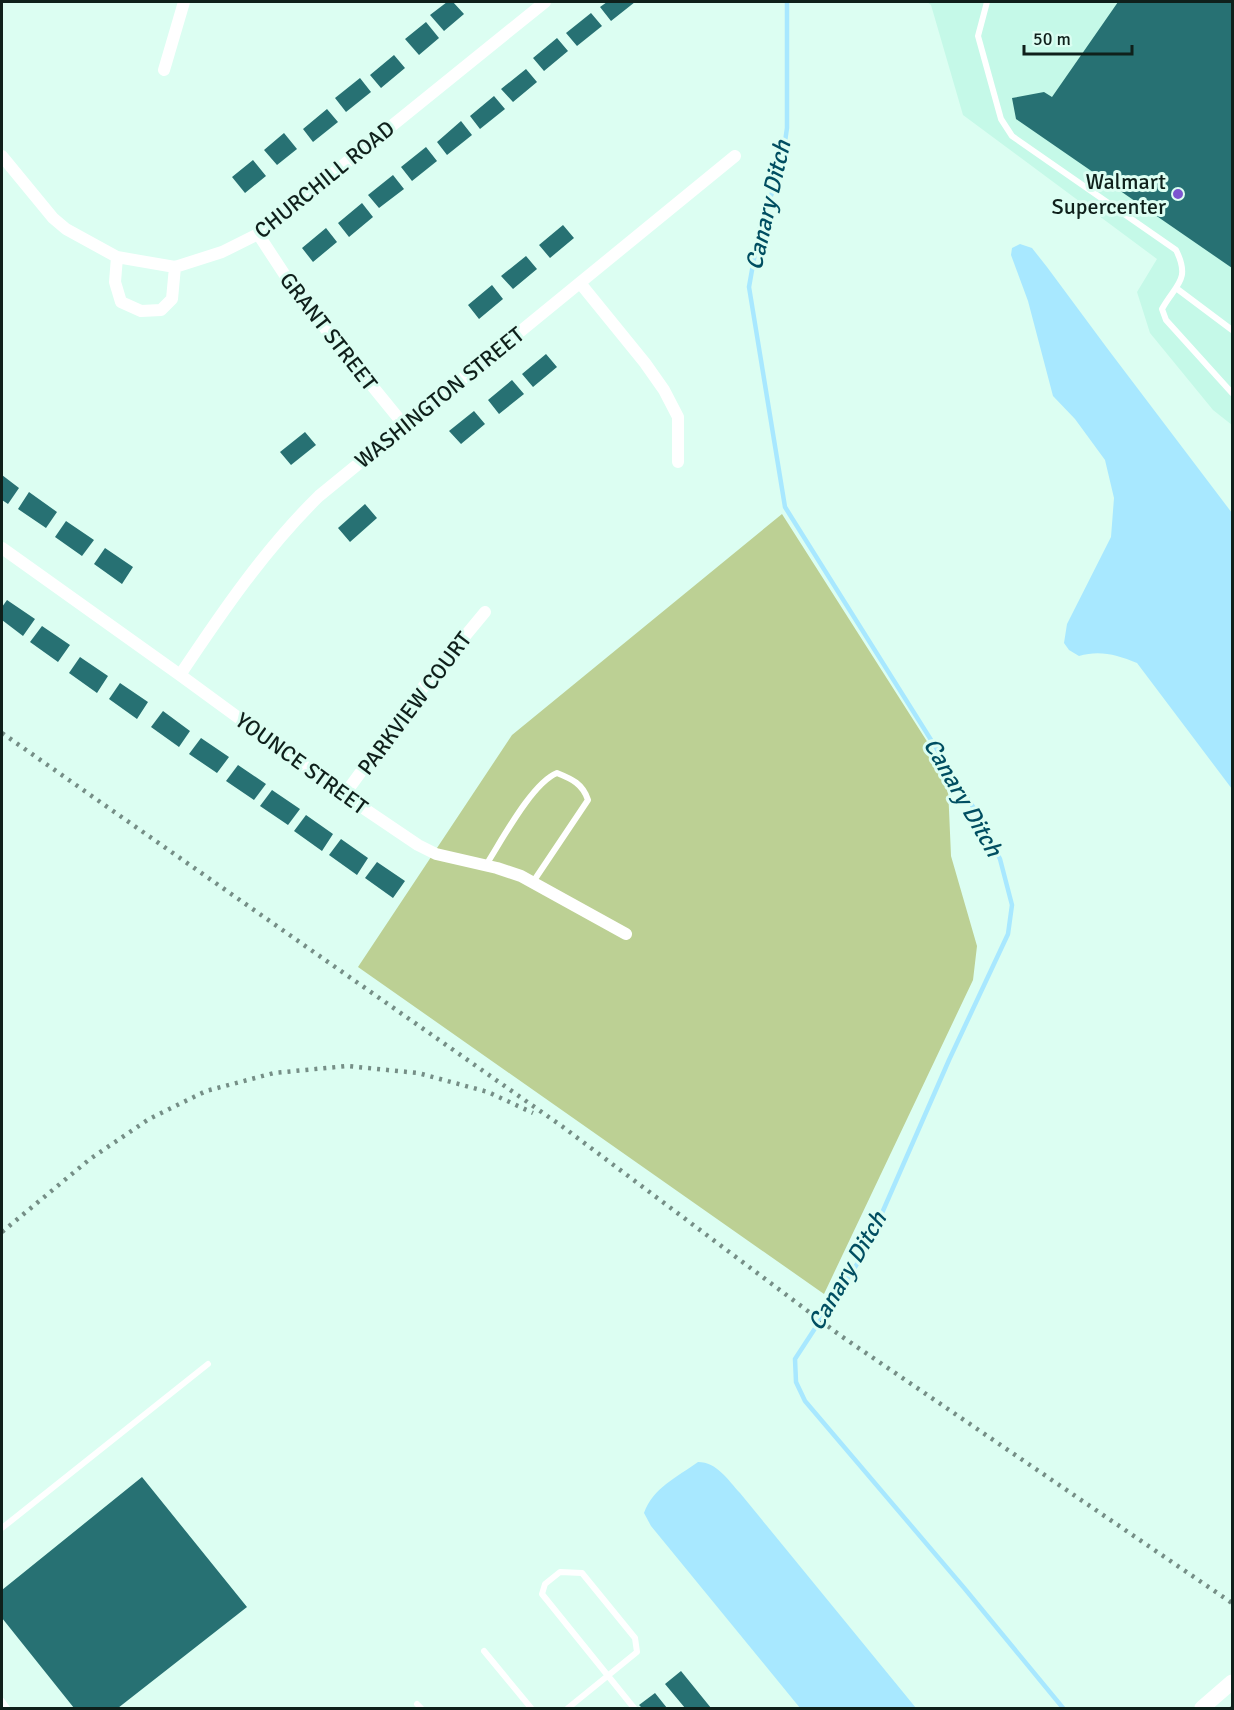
<svg xmlns="http://www.w3.org/2000/svg" width="1234" height="1710" font-family="Signika,sans-serif">
  <style>
    .built { fill: #c5f9e8 }
    .green { fill: #bcd094 }
    .water { fill: #a8e8ff }
    .lines { fill: none; stroke-linecap: round; stroke-linejoin: round }
    .stream { stroke: #a8e8ff; stroke-width: 4.5 }
    .building { fill: #277173 }
    .path { stroke: #779088; stroke-width: 2; stroke-dasharray: 4.5 4.5; stroke-linecap: butt }
    .service { stroke: #fff; stroke-width: 6 }
    .minor { stroke: #fff; stroke-width: 12 }
    .tertiary { stroke: #fff; stroke-width: 15 }
    .rail { stroke: #758e86; stroke-width: 4.5; stroke-dasharray: 3 6; stroke-linecap: butt }
    .poi-dot { fill: #7d55cf; stroke: #dcfef2; stroke-width: 2 }
    .labels { text-anchor: middle; stroke-width: 6; stroke-linejoin: round; paint-order: stroke }
    .street-label { font-size: 22px; fill: #0f201b; stroke: #dcfef2 }
    .poi-label { font-size: 22px; fill: #0f201b; stroke: #dcfef2; text-anchor: end }
    .water-label { font-size: 24px; font-style: italic; fill: #004e61; stroke: #dcfef2 }
  </style>
  <rect width="100%" height="100%" fill="#dcfef2"/>
  <path class="built" d="M 927,2 L 1232,2 L 1232,425 L 1213,410 L 1150,333 L 1137,292 L 1157,259 L 963,115 L 931,5 Z"/>
  <path class="green" d="M 782,514 L 944,768 L 948,787 L 951,856 L 977,946 L 973,980 L 824,1294 L 358,967 L 512,735 Z"/>
  <path class="water" d="M 1020,244 L 1032,248 L 1047,267 L 1107,348 L 1232,513 L 1232,789 L 1137,663 C 1117,655 1100,650 1079,656 L 1069,650 L 1064,643 L 1067,624 L 1111,537 L 1114,498 L 1105,460 L 1075,419 L 1053,396 L 1028,301 L 1011,255 L 1012,248 Z
    M 698,1462 C 717,1462 728,1480 740,1493 L 916,1708 L 800,1708 L 651,1526 L 644,1513 C 653,1488 677,1477 698,1462 Z"/>
  <g class="lines">
    <path class="stream" d="M 787,2 L 787,128 L 781,169 L 760,225 L 749,287 L 785,507 L 975,810 L 1000,859 L 1012,905 L 1008,934 L 949,1060 L 875,1229 L 861,1258 L 795,1359 L 796,1382 L 805,1401 L 965,1589 L 1063,1708"/>
  </g>
  <path class="building" d="M 447,2 L 453,2 L 464,14 L 444,31 L 430,15 Z
    M 607,2 L 635,2 L 611,21 L 600,7 Z
    M 1118,2 L 1232,2 L 1232,268 L 1016,119 L 1012,98 L 1044,92 L 1052,97 Z
    M 591,13 L 602,26 L 577,46 L 566,33 Z
    M 426,22 L 439,38 L 419,55 L 405,39 Z
    M 557,38 L 568,51 L 544,71 L 533,58 Z
    M 394,55 L 405,68 L 381,88 L 370,75 Z
    M 526,69 L 537,82 L 513,102 L 501,89 Z
    M 360,78 L 371,92 L 346,112 L 335,98 Z
    M 494,96 L 505,109 L 480,129 L 470,116 Z
    M 327,109 L 338,122 L 313,142 L 303,129 Z
    M 461,121 L 472,135 L 447,155 L 437,142 Z
    M 284,133 L 297,149 L 277,165 L 264,150 Z
    M 426,147 L 437,161 L 412,181 L 401,167 Z
    M 253,160 L 266,176 L 245,193 L 232,177 Z
    M 393,175 L 404,189 L 379,208 L 368,195 Z
    M 362,203 L 373,217 L 349,237 L 338,223 Z
    M 563,225 L 574,238 L 550,258 L 539,245 Z
    M 326,228 L 337,242 L 313,262 L 302,248 Z
    M 526,256 L 537,269 L 513,289 L 501,276 Z
    M 492,285 L 503,299 L 479,319 L 468,305 Z
    M 546,354 L 557,367 L 533,387 L 522,374 Z
    M 512,380 L 524,394 L 499,414 L 488,400 Z
    M 474,411 L 485,424 L 461,444 L 449,431 Z
    M 305,432 L 316,445 L 291,465 L 280,452 Z
    M 2,475 L 19,488 L 8,504 L 2,500 Z
    M 29,492 L 57,512 L 46,528 L 18,509 Z
    M 365,504 L 377,518 L 350,542 L 338,528 Z
    M 66,521 L 94,540 L 82,556 L 55,537 Z
    M 105,548 L 133,567 L 122,584 L 94,564 Z
    M 7,600 L 35,619 L 23,636 L 2,620 L 2,607 Z
    M 42,626 L 70,645 L 58,662 L 30,642 Z
    M 80,657 L 108,676 L 97,693 L 69,673 Z
    M 120,683 L 148,702 L 137,719 L 109,699 Z
    M 163,711 L 190,731 L 179,747 L 151,727 Z
    M 201,738 L 229,757 L 217,773 L 189,754 Z
    M 238,765 L 266,784 L 254,800 L 226,781 Z
    M 272,790 L 300,809 L 288,825 L 260,806 Z
    M 306,815 L 333,834 L 322,851 L 294,831 Z
    M 341,839 L 368,858 L 357,875 L 329,855 Z
    M 377,862 L 405,881 L 393,898 L 365,878 Z
    M 142,1477 L 247,1607 L 118,1708 L 74,1708 L 2,1618 L 2,1590 Z
    M 681,1671 L 711,1708 L 685,1708 L 665,1684 Z
    M 655,1693 L 667,1708 L 642,1708 L 639,1705 Z"/>
  <g class="lines">
    <path class="path" d="M 1230,1708 L 1232,1707"/>
    <path class="service" d="M 987,2 L 978,36 L 1001,119 L 1012,136 L 1176,250 C 1191,280 1176,284 1162,309 L 1166,320 L 1232,393
      M 1176,288 L 1232,330
      M 486,865 C 502,840 532,783 557,773 C 572,779 583,784 588,800 L 533,882
      M 2,1528 L 208,1364
      M 484,1651 L 531,1708
      M 2,1701 L 7,1708
      M 417,1704 L 421,1708
      M 568,1708 L 637,1652 L 635,1638 L 582,1573 L 560,1572 L 545,1584 L 542,1594 L 634,1708"/>
    <path class="minor" d="M 164,70 L 184,2
      M 2,156 L 53,218 L 66,229 L 117,257 L 175,267 L 222,252 L 258,234 L 545,2
      M 258,234 L 298,295 L 404,425
      M 117,257 L 115,282 L 121,302 L 141,311 L 161,310 L 172,299 L 175,267
      M 580,283 L 645,363 L 664,390 L 678,417 L 678,462
      M 2,548 L 180,675 L 344,795 L 418,845 L 436,854 L 497,868 L 521,876 L 626,934
      M 180,675 C 222,612 265,549 319,496 L 735,156
      M 344,795 L 427,682 L 485,612"/>
    <path class="tertiary" d="M 1202,1708 L 1232,1682"/>
    <path class="rail" d="M 2,733 L 563,1127 L 841,1336 L 1232,1603
      M 2,1232 L 90,1159 L 149,1119 L 206,1091 L 274,1073 L 347,1066 L 418,1073 L 488,1092 L 533,1113"/>
  </g>
  <circle class="poi-dot" cx="1178" cy="194" r="6"/>
  <g class="labels">
    <g class="street-label">
      <text transform="translate(324 179) rotate(-39)" y="8">CHURCHILL ROAD</text>
      <text transform="translate(329 331) rotate(52)" y="8">GRANT STREET</text>
      <text transform="translate(439 397) rotate(-39)" y="8">WASHINGTON STREET</text>
      <text transform="translate(414 703) rotate(-53)" y="8">PARKVIEW COURT</text>
      <text transform="translate(302 763) rotate(36)" y="8">YOUNCE STREET</text>
    </g>
    <g class="poi-label">
      <text x="1166" y="189">Walmart<tspan x="1166" dy="25">Supercenter</tspan></text>
    </g>
    <g class="water-label">
      <text transform="translate(768 205) rotate(-77)" y="8">Canary Ditch</text>
      <text transform="translate(963 797) rotate(60)" y="8">Canary Ditch</text>
      <text transform="translate(847 1271) rotate(-60)" y="8">Canary Ditch</text>
    </g>
  </g>
  <rect width="1234" height="1710" fill="none" stroke="#0f201b" stroke-width="6"/>
  <path d="M1024 45v9h108v-9" fill="none" stroke="#0f201b" stroke-width="3"/>
  <text x="1033" y="45" font-size="18" fill="#0f201b" stroke="#dcfef2" stroke-width="4.5" paint-order="stroke">50 m</text>
</svg>
